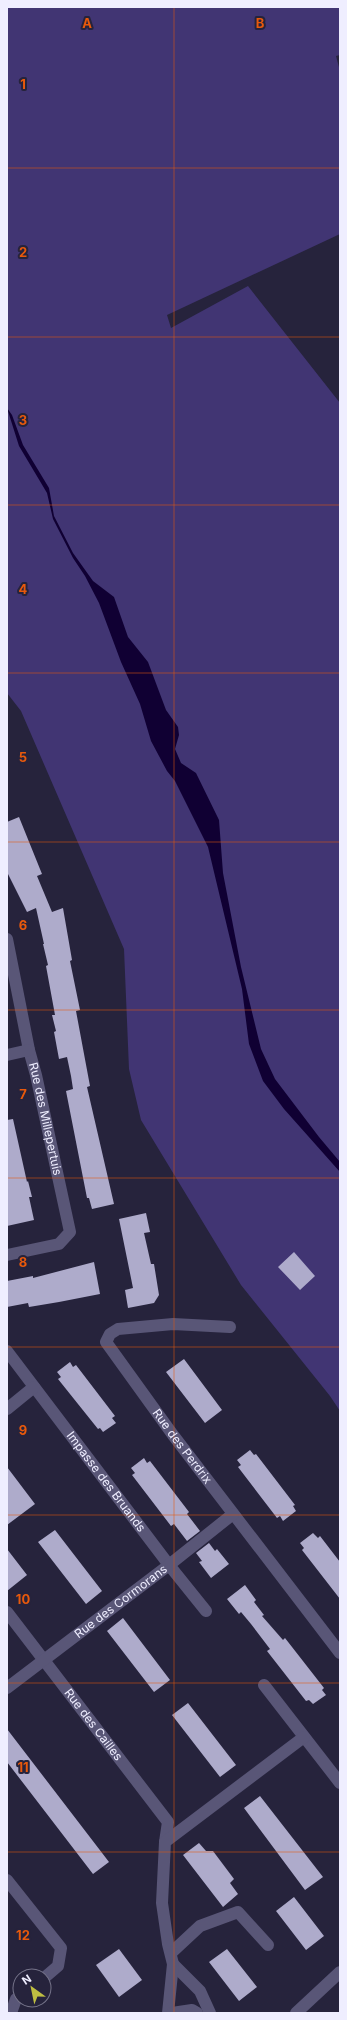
<svg xmlns="http://www.w3.org/2000/svg" width="347" height="2020" font-family="Inter,sans-serif">
  <style>
    .green { fill: #413573 }
    .water { fill: #100033 }
    .building { fill: #aeabcb }
    .lines { fill: none; stroke-linecap: round; stroke-linejoin: round }
    .minor { stroke: #595677; stroke-width: 12 }
    .grid { fill: none; stroke: #e8590c; stroke-width: 1; stroke-opacity: 0.55 }
    .labels { text-anchor: middle; stroke-width: 4; stroke-linejoin: round; paint-order: stroke }
    .street-label { font-size: 12px; fill: #efeeff; stroke: #26233c }
    .grid-label { font-size: 13px; text-anchor: middle; font-weight: bold; fill: #e8590c; stroke: #26233c; stroke-width: 4; stroke-linejoin: round; paint-order: stroke }
  </style>
  <rect width="100%" height="100%" fill="#26233c"/>
  <path class="green" d="M 7,7 L 340,7 L 340,55 L 336,56 L 340,71 L 340,234 L 167,315 L 171,328 L 248,286 L 340,403 L 340,1411 L 330,1396 L 241,1285 L 141,1120 L 129,1069 L 124,949 L 21,711 L 7,693 Z"/>
  <path class="water" d="M 7,408 L 12,415 L 23,445 L 49,488 L 54,516 L 73,553 L 93,581 L 114,597 L 128,637 L 148,662 L 166,710 L 178,727 L 179,735 L 175,749 L 181,763 L 196,773 L 219,820 L 223,873 L 241,967 L 261,1049 L 275,1079 L 319,1137 L 340,1162 L 340,1172 L 284,1109 L 263,1081 L 249,1044 L 242,989 L 208,847 L 175,781 L 167,771 L 151,741 L 140,704 L 121,662 L 99,603 L 85,576 L 73,558 L 53,519 L 47,493 L 19,446 Z"/>
  <path class="building" d="M 19,817 L 42,874 L 37,876 L 52,912 L 63,908 L 72,960 L 70,961 L 80,1010 L 76,1011 L 90,1086 L 87,1087 L 114,1204 L 92,1209 L 89,1198 L 87,1198 L 66,1091 L 73,1089 L 71,1076 L 67,1057 L 59,1059 L 54,1032 L 56,1031 L 52,1015 L 55,1015 L 46,966 L 48,965 L 43,944 L 44,944 L 36,908 L 27,912 L 7,872 L 7,822 Z
    M 13,1119 L 27,1182 L 28,1181 L 32,1197 L 29,1197 L 34,1220 L 7,1226 L 7,1120 Z
    M 146,1213 L 150,1232 L 144,1233 L 151,1264 L 154,1264 L 159,1295 L 154,1303 L 128,1308 L 125,1290 L 133,1288 L 119,1219 Z
    M 294,1252 L 315,1276 L 300,1290 L 278,1267 Z
    M 94,1262 L 100,1294 L 59,1302 L 29,1307 L 28,1303 L 7,1307 L 7,1281 L 33,1276 L 33,1278 Z
    M 184,1359 L 222,1410 L 205,1423 L 166,1372 Z
    M 70,1362 L 73,1367 L 76,1365 L 115,1416 L 112,1418 L 116,1423 L 103,1432 L 100,1428 L 98,1429 L 58,1379 L 61,1377 L 57,1372 Z
    M 250,1450 L 254,1455 L 256,1454 L 295,1505 L 293,1506 L 296,1511 L 283,1521 L 280,1516 L 277,1518 L 238,1467 L 241,1465 L 237,1460 Z
    M 144,1458 L 147,1463 L 150,1461 L 189,1512 L 187,1514 L 200,1531 L 187,1541 L 174,1524 L 171,1526 L 132,1475 L 135,1473 L 131,1468 Z
    M 7,1467 L 35,1504 L 7,1525 Z
    M 55,1530 L 102,1591 L 86,1604 L 38,1542 Z
    M 313,1533 L 318,1538 L 320,1536 L 340,1562 L 340,1599 L 302,1550 L 304,1548 L 300,1543 Z
    M 209,1543 L 215,1551 L 217,1549 L 229,1564 L 211,1578 L 199,1562 L 202,1561 L 196,1553 Z
    M 7,1549 L 27,1575 L 7,1591 Z
    M 245,1585 L 256,1600 L 254,1602 L 264,1615 L 262,1616 L 283,1640 L 285,1638 L 324,1688 L 322,1690 L 326,1695 L 313,1704 L 309,1700 L 306,1701 L 267,1651 L 270,1649 L 251,1624 L 241,1612 L 239,1614 L 227,1599 Z
    M 123,1618 L 170,1680 L 154,1692 L 107,1631 Z
    M 188,1703 L 236,1765 L 220,1777 L 172,1715 Z
    M 7,1729 L 109,1862 L 93,1874 L 7,1762 Z
    M 260,1796 L 323,1877 L 305,1890 L 244,1808 Z
    M 199,1843 L 206,1851 L 213,1851 L 234,1879 L 230,1883 L 238,1894 L 223,1907 L 183,1855 Z
    M 294,1897 L 324,1936 L 306,1950 L 276,1911 Z
    M 119,1949 L 142,1980 L 119,1997 L 96,1965 Z
    M 227,1949 L 257,1987 L 239,2001 L 209,1962 Z"/>
  <g class="lines">
    <g class="minor">
      <path id="s1" d="M 7,939 L 29,1050 L 36,1075 L 70,1232 L 59,1244 L 7,1255"/>
      <path d="M 7,1055 L 29,1050"/>
      <path id="s2" d="M 230,1327 L 173,1324 L 118,1329 L 110,1334 L 106,1342 L 173,1435 L 340,1653"/>
      <path id="s3" d="M 7,1351 L 169,1565 L 206,1611"/>
      <path d="M 7,1409 L 34,1387"/>
      <path id="s4" d="M 7,1612 L 168,1822 L 165,1842"/>
      <path d="M 264,1685 L 340,1783"/>
      <path id="s5" d="M 7,1688 L 169,1565 L 233,1514"/>
      <path d="M 7,1880 L 61,1948 L 58,1966 L 44,1978"/>
      <path d="M 171,1953 L 200,1926 L 238,1912 L 268,1945"/>
      <path d="M 173,1964 L 200,1991 L 210,2013"/>
      <path d="M 11,2013 L 16,1999 L 20,1996"/>
      <path d="M 168,2013 L 173,1964 L 168,1944 L 162,1903 L 165,1842 L 304,1737"/>
      <path d="M 172,2013 L 192,2010 L 197,2013"/>
      <path d="M 296,2013 L 340,1972"/>
    </g>
  </g>
  <path class="grid" d="M 174,7 L 174,2013M 7,168 L 340,168M 7,337 L 340,337M 7,505 L 340,505M 7,673 L 340,673M 7,842 L 340,842M 7,1010 L 340,1010M 7,1178 L 340,1178M 7,1347 L 340,1347M 7,1515 L 340,1515M 7,1683 L 340,1683M 7,1852 L 340,1852"/>
  <g class="labels">
    <g class="street-label">
      <text dy="4" stroke="none"><textPath href="#s1" startOffset="184">Rue des Millepertuis</textPath></text>
      <text dy="4" stroke="none"><textPath href="#s2" startOffset="260">Rue des Perdrix</textPath></text>
      <text dy="4" stroke="none"><textPath href="#s3" startOffset="164">Impasse des Bruands</textPath></text>
      <text dy="4" stroke="none"><textPath href="#s5" startOffset="143">Rue des Cormorans</textPath></text>
      <text dy="4" stroke="none"><textPath href="#s4" startOffset="142">Rue des Cailles</textPath></text>
    </g>
  </g>
  <g class="grid-label">
    <text x="87" y="28">A</text>
    <text x="260" y="28">B</text>
    <text x="23" y="89">1</text>
    <text x="23" y="257">2</text>
    <text x="23" y="425">3</text>
    <text x="23" y="594">4</text>
    <text x="23" y="762">5</text>
    <text x="23" y="930">6</text>
    <text x="23" y="1099">7</text>
    <text x="23" y="1267">8</text>
    <text x="23" y="1435">9</text>
    <text x="23" y="1604">10</text>
    <text x="23" y="1772">11</text>
    <text x="23" y="1940">12</text>
  </g>
  <rect width="347" height="2020" fill="none" stroke="#efeeff" stroke-width="16"/>
  <g transform="translate(32 1988) rotate(327)"><circle r="19" fill="#26233c" stroke="#76748a"/>
  <path d="M0-3L7 15L0 10L-7 15Z" fill="#bfbe42"/>
  <text y="-6" font-size="11" font-weight="bold" text-anchor="middle" fill="#efeeff">N</text>
  </g>
</svg>
